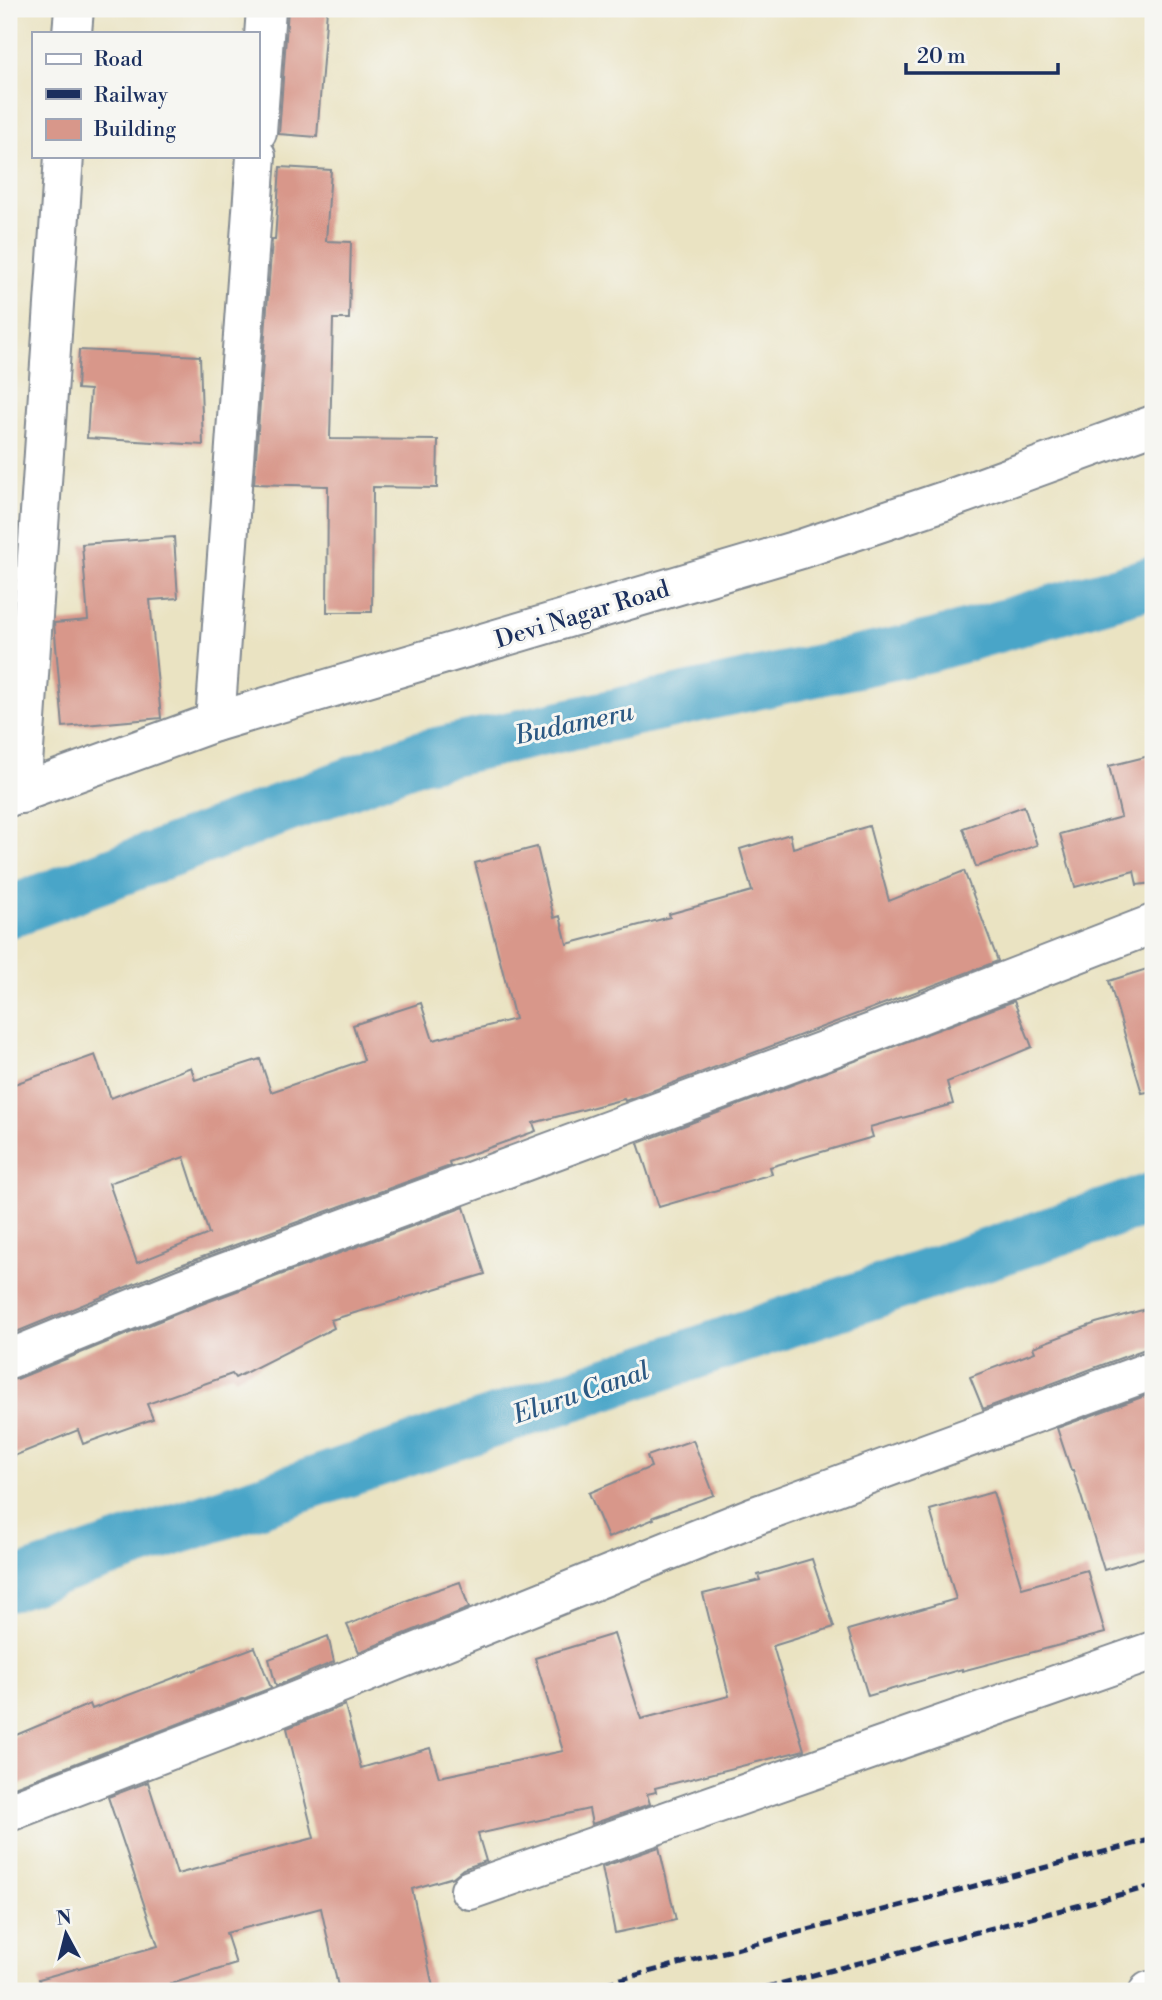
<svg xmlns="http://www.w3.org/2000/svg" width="1162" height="2000" font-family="'Libre Bodoni',serif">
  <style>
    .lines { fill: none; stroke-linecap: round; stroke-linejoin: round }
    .canal { stroke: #4aa5c8; stroke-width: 52 }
    .building { fill: #d8978a; fill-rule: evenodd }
    .street-casing { stroke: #828990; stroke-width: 42 }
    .secondary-casing { stroke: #828990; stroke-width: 42 }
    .street { stroke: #fff; stroke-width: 38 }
    .secondary { stroke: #fff; stroke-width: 38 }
    .rail { stroke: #1b2f5e; stroke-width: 5; stroke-dasharray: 10 5; stroke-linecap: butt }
    .labels { text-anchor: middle; stroke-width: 6; stroke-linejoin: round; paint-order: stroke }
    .street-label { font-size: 24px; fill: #1b2f5e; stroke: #f6f6f2 }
    .water-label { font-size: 26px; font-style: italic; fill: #2b5883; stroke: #f6f6f2 }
  </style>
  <rect width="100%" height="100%" fill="#f6f6f2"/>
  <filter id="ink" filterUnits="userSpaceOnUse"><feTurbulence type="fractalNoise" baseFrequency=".0143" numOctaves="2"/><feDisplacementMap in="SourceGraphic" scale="14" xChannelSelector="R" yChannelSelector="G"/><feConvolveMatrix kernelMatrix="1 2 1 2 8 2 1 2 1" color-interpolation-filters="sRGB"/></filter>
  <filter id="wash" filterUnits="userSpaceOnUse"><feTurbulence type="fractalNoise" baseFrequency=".00686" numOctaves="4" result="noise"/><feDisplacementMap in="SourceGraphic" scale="28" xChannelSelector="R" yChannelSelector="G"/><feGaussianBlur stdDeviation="1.57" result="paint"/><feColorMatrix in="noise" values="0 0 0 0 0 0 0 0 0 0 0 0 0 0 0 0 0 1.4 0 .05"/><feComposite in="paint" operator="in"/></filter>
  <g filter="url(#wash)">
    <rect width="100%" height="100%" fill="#eae3c2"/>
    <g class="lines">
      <path class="canal" d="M 9,912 L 419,757 L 934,645 L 1153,582
        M 9,1586 L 1153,1198"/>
    </g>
    <g id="blocks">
      <path class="building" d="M 288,9 L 327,9 L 317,137 L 279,134 Z
        M 280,167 L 331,170 L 326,241 L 351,242 L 349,319 L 333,319 L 330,439 L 438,440 L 437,488 L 373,487 L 372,612 L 327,612 L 328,486 L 254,484 L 272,240 L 275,240 Z
        M 79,350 L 200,356 L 203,445 L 87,438 L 90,390 L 77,389 Z
        M 174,537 L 178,598 L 150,600 L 161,718 L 63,727 L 54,623 L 88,620 L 82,544 Z
        M 1153,755 L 1153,883 L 1137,885 L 1134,871 L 1075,887 L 1060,834 L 1121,817 L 1109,766 Z
        M 1024,806 L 1037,845 L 976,867 L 963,828 Z
        M 869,826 L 889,901 L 964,871 L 998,961 L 625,1101 L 624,1099 L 533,1123 L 536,1131 L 449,1162 L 450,1166 L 175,1267 L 9,1335 L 9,1086 L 95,1055 L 111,1098 L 191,1067 L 195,1080 L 260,1059 L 271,1092 L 364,1060 L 353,1025 L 421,1003 L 433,1040 L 515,1019 L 475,863 L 537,847 L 554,918 L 560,916 L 567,944 L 670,917 L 669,914 L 752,891 L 740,849 L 790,834 L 793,848 ZM 184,1157 L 209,1234 L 137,1263 L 109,1183 Z
        M 1153,967 L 1153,1091 L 1142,1093 L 1109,981 Z
        M 1014,1001 L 1032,1047 L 947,1082 L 953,1104 L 870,1127 L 873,1137 L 770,1167 L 772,1174 L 659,1207 L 638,1143 Z
        M 464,1207 L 485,1274 L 331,1320 L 334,1328 L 235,1378 L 232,1374 L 147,1404 L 153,1419 L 83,1444 L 78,1430 L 9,1458 L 9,1380 L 17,1379 L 191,1308 Z
        M 1153,1307 L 1153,1349 L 1145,1349 L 983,1409 L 970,1377 L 1035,1352 L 1033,1347 L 1096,1323 Z
        M 1153,1393 L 1153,1555 L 1104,1570 L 1073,1470 L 1071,1470 L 1057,1428 Z
        M 693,1440 L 714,1495 L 653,1517 L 654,1519 L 608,1538 L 589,1493 L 651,1467 L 647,1456 Z
        M 993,1492 L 1022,1588 L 1087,1570 L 1105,1633 L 962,1671 L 962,1669 L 868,1696 L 848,1630 L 956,1599 L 930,1510 Z
        M 812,1559 L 834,1627 L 773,1646 L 804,1750 L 655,1788 L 656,1792 L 647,1794 L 650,1804 L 592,1824 L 589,1809 L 478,1834 L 486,1861 L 463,1869 L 453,1877 L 412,1889 L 433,1987 L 412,1991 L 339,1991 L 321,1908 L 226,1933 L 236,1964 L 148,1991 L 41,1991 L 39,1979 L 158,1946 L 108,1797 L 148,1782 L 177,1874 L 314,1838 L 287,1728 L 345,1705 L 361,1768 L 430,1748 L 439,1777 L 563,1751 L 535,1658 L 614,1634 L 641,1719 L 729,1696 L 703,1594 L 760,1580 L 758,1575 Z
        M 460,1582 L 469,1608 L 359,1652 L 347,1625 L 418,1596 Z
        M 328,1636 L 334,1662 L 276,1686 L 269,1659 Z
        M 255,1647 L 271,1688 L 9,1789 L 9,1738 L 90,1704 L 92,1709 Z
        M 659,1847 L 676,1920 L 615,1933 L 602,1867 Z"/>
    </g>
  </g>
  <g filter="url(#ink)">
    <use href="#blocks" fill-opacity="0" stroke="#828990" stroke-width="2"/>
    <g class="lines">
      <g class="street-casing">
        <path id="street" d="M 72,33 L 74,9
          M 257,132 L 266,9
          M 215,722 L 256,156
          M 21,794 L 64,156
          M 9,1359 L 183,1288 L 877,1031 L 1153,924
          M 9,1812 L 279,1708 L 752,1517 L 1153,1370
          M 470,1890 L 1153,1651
          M 1149,1991 L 1153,1990"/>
      </g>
      <g class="secondary-casing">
        <path id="secondary" d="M 9,797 L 215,722 L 801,549 L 944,501 L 1153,425"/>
      </g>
      <use href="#street" class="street"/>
      <use href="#secondary" class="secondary"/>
      <path class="rail" d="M 576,1991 L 1153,1839
        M 752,1991 L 1153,1886"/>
    </g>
  </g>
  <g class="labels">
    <g class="street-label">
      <text transform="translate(582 614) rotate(-17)" y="8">Devi Nagar Road</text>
    </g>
    <g class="water-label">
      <text transform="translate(574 723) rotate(-12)" y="9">Budameru</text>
      <text transform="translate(581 1392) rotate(-19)" y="9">Eluru Canal</text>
    </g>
  </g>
  <rect width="1162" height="2000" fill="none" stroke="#f6f6f2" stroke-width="35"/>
  <rect x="32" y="32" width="228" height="126" fill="#f6f6f2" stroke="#9ea6b7" stroke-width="2"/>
  <rect x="46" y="54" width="35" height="10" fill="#ffffff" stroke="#9ea6b7" stroke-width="2"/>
  <text x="94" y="66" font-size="21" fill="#1b2f5e">Road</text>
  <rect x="46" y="89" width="35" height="10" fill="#1b2f5e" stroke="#9ea6b7" stroke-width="2"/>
  <text x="94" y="102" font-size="21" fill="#1b2f5e">Railway</text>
  <rect x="46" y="119" width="35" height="21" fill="#d8978a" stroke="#9ea6b7" stroke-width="2"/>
  <text x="94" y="136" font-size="21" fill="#1b2f5e">Building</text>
  <g transform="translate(66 1934) rotate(353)" stroke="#f6f6f2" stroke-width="5" paint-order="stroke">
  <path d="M0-5L12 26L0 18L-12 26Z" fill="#1b2f5e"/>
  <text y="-10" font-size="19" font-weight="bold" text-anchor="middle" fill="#1b2f5e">N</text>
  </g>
  <path d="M906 63v10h152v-10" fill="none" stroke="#1b2f5e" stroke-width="3.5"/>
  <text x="917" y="63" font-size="21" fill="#1b2f5e" stroke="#f6f6f2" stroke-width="5" paint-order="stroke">20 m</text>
</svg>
